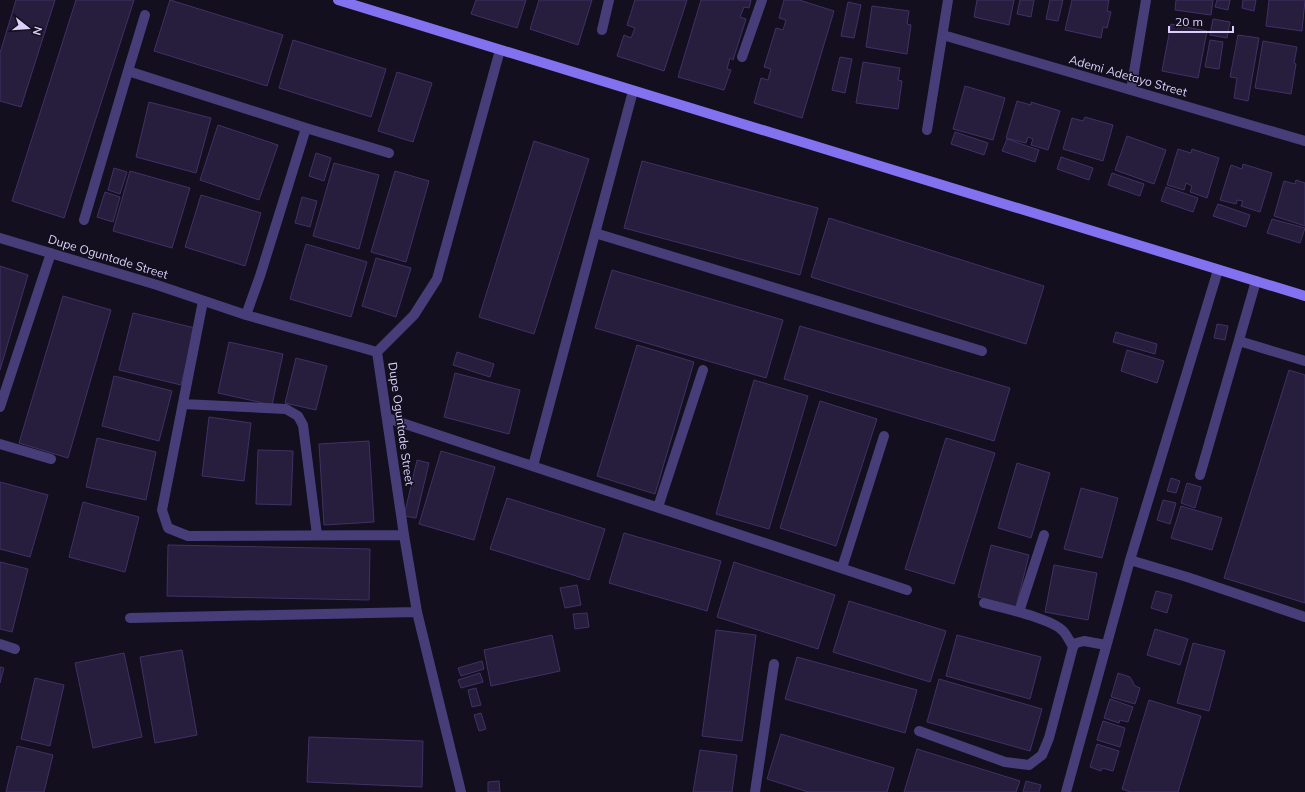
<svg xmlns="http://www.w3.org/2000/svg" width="1305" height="792" font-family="Mulish,sans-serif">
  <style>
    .building { fill: #271d3d; stroke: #413167 }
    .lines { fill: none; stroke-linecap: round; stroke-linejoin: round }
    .lane { stroke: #473e79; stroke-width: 10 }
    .street { stroke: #473e79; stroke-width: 10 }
    .secondary { stroke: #8272f0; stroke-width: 10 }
    .labels { text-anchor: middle; stroke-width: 3; stroke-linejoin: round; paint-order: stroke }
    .street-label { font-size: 12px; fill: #dad1fa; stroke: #130f1e }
  </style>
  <rect width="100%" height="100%" fill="#130f1e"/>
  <path class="building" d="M 16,0 L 55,0 L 21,107 L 0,101 L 0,53 Z
    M 76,0 L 134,0 L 64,218 L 12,201 Z
    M 170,0 L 283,35 L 267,86 L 154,51 Z
    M 476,0 L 526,0 L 517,28 L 471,14 Z
    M 539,0 L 592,0 L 578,45 L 530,29 Z
    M 635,0 L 687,0 L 664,71 L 617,56 L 624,35 L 631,38 L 635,28 L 627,25 Z
    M 701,0 L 751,0 L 749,8 L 744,7 L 740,17 L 746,19 L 733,60 L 730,58 L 727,69 L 731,70 L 724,90 L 678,77 Z
    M 784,0 L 799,0 L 834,11 L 802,118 L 754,103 L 761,78 L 768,80 L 771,69 L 764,67 L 776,28 L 783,30 L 786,20 L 779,18 Z
    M 977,0 L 1014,0 L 1009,25 L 974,17 Z
    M 1020,0 L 1034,0 L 1031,17 L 1017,14 Z
    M 1050,0 L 1063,0 L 1058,21 L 1046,19 Z
    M 1072,0 L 1109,0 L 1107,11 L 1111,12 L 1107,28 L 1103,27 L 1101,38 L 1065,30 Z
    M 1176,0 L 1213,0 L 1211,15 L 1175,10 Z
    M 1217,0 L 1230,0 L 1228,10 L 1215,7 Z
    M 1243,0 L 1256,0 L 1254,11 L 1242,8 Z
    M 1269,0 L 1305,0 L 1302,31 L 1266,26 Z
    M 848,2 L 861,5 L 854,38 L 841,36 Z
    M 872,6 L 909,11 L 907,24 L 911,25 L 907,54 L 866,47 Z
    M 1213,19 L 1230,22 L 1227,38 L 1210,35 Z
    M 1171,24 L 1207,31 L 1198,78 L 1162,71 Z
    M 1238,35 L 1259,38 L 1248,101 L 1234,98 L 1237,78 L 1230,77 Z
    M 293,40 L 386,69 L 371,117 L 279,88 Z
    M 1210,40 L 1223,42 L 1219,69 L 1205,67 Z
    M 1263,41 L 1297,47 L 1294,63 L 1296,64 L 1291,94 L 1255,88 Z
    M 840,57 L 852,59 L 845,93 L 832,90 Z
    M 863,62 L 900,68 L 898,80 L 902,81 L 898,109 L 856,103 Z
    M 397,72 L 432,83 L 413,142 L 378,131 Z
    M 965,86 L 1005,98 L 993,140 L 953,129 Z
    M 1017,101 L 1031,105 L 1031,102 L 1060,111 L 1048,150 L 1031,145 L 1033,139 L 1028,137 L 1026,143 L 1006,138 Z
    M 149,102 L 211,118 L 196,173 L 136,157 Z
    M 1085,117 L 1113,125 L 1103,161 L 1063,149 L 1072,118 L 1083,121 Z
    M 218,125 L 278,145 L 259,200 L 200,180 Z
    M 955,132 L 988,143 L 984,155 L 951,144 Z
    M 1127,136 L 1166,150 L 1154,184 L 1115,170 Z
    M 1007,139 L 1039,150 L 1035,162 L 1002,151 Z
    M 534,141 L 589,159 L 534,334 L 479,317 Z
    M 1178,149 L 1191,153 L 1192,149 L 1219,158 L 1207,198 L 1190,192 L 1192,186 L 1186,183 L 1184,190 L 1167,185 Z
    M 316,153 L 331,158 L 324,181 L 309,176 Z
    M 1061,157 L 1093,168 L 1089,180 L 1057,169 Z
    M 642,161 L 818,208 L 800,275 L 624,228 Z
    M 334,163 L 379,175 L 359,249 L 313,236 Z
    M 1243,164 L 1272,173 L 1260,212 L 1241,206 L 1243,201 L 1237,200 L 1236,204 L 1220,200 L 1231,165 L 1242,169 Z
    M 114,168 L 127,172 L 120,194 L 108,190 Z
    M 130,171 L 190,188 L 172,248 L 113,231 Z
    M 395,171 L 429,181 L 406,262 L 371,252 Z
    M 1112,173 L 1144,184 L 1140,196 L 1108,185 Z
    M 1296,180 L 1305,183 L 1305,226 L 1274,216 L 1284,181 L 1295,184 Z
    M 1166,187 L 1198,198 L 1193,212 L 1161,201 Z
    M 105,192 L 120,197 L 113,222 L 97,217 Z
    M 201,195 L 261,213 L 245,266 L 185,247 Z
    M 302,197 L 317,201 L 310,227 L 295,223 Z
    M 1218,204 L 1250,215 L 1246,227 L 1213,216 Z
    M 829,218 L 1044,286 L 1026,344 L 811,277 Z
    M 1272,219 L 1305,228 L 1300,243 L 1267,233 Z
    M 306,244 L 367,262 L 351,317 L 290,299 Z
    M 376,258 L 411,268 L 396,317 L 362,306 Z
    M 0,266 L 28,275 L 0,370 Z
    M 612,270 L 783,320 L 766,378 L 595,328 Z
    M 63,296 L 111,310 L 68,458 L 19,443 Z
    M 133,313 L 195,328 L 181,385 L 119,370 Z
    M 1217,324 L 1228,326 L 1225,340 L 1214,338 Z
    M 800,326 L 1010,388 L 994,441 L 784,379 Z
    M 1116,332 L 1157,344 L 1155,354 L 1113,342 Z
    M 229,342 L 283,354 L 272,405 L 218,393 Z
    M 637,345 L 694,362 L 655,494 L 597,476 Z
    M 1127,350 L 1164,361 L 1157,383 L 1121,371 Z
    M 457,352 L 494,364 L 490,377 L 453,365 Z
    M 296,358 L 327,366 L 316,410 L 285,403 Z
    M 1289,370 L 1305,375 L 1305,603 L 1224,578 Z
    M 455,373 L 520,390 L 509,434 L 444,417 Z
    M 114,376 L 172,391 L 159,441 L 102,426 Z
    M 754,380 L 808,396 L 769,529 L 716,514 Z
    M 820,401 L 877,419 L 836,546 L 780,528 Z
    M 209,417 L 251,423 L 244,481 L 202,476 Z
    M 97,438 L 156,452 L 146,500 L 86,487 Z
    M 946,438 L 995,453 L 954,584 L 905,569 Z
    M 369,441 L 374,522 L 324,525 L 319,444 Z
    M 258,450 L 293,451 L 291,505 L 256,504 Z
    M 441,451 L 495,467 L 474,540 L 419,524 Z
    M 417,460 L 429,463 L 416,518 L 404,516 Z
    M 1017,463 L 1050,473 L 1031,538 L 998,528 Z
    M 1171,478 L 1180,481 L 1176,493 L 1167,491 Z
    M 0,482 L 48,495 L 30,557 L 0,549 Z
    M 1187,483 L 1201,487 L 1195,508 L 1181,503 Z
    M 1081,488 L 1118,498 L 1102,558 L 1064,549 Z
    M 507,498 L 605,529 L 589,580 L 490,549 Z
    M 1163,500 L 1176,503 L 1170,524 L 1157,520 Z
    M 83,502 L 139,517 L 125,572 L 69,557 Z
    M 1181,506 L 1222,518 L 1212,550 L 1171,538 Z
    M 624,533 L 721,561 L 707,611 L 609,583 Z
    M 168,545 L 370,549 L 369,600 L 167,596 Z
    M 991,545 L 1029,555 L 1016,607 L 978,597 Z
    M 0,562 L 28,569 L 12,632 L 0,629 Z
    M 734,562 L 835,595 L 818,649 L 717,617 Z
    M 1054,565 L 1097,573 L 1088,620 L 1045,612 Z
    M 577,585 L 581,605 L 565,608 L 560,588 Z
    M 1156,591 L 1172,595 L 1167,613 L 1151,608 Z
    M 849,601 L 946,631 L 930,682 L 833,652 Z
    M 587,613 L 589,627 L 575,629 L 573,614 Z
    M 1155,629 L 1188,639 L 1180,665 L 1147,655 Z
    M 716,630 L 756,635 L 742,741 L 702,736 Z
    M 552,635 L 560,671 L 491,686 L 484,650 Z
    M 957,635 L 1041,657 L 1030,699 L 946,676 Z
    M 1193,643 L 1225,651 L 1209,711 L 1177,703 Z
    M 182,650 L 197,735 L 155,743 L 140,657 Z
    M 124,653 L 142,737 L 93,748 L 75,663 Z
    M 797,657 L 917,690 L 905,733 L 785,699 Z
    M 482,661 L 484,669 L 461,676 L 458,668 Z
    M 0,667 L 4,668 L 0,683 Z
    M 480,673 L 483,682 L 461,688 L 458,680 Z
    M 1118,673 L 1130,677 L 1135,686 L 1140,688 L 1135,704 L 1111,697 Z
    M 35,678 L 64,685 L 50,746 L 21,739 Z
    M 939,679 L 1042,709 L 1030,751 L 927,722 Z
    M 476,688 L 481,705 L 472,707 L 468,690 Z
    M 1110,699 L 1133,707 L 1128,722 L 1120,720 L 1119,723 L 1104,718 Z
    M 1149,700 L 1201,716 L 1178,792 L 1130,792 L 1122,789 Z
    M 481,713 L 486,729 L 479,731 L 474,715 Z
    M 1103,721 L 1125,728 L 1120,747 L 1097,740 Z
    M 781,734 L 894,768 L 887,792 L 808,792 L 767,779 Z
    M 309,737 L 423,741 L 422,787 L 307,782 Z
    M 1097,744 L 1119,751 L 1113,771 L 1102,768 L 1101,771 L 1090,767 Z
    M 17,746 L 53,755 L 44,792 L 6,792 Z
    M 917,749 L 1020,781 L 1016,792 L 904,792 Z
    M 700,750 L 737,755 L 732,792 L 693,792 Z
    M 499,781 L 500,792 L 488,792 L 488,782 Z
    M 1026,781 L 1041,785 L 1039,792 L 1023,792 Z"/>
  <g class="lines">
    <path class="lane" d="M 1239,341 L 1305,361
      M 1200,475 L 1256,281
      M 984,603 C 1002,608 1051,618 1063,631 C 1067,635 1070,642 1073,647
      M 1019,612 L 1044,535
      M 919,731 L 1005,762 L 1029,765 L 1042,755 L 1049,738 L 1073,647 L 1076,643 L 1084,641 L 1106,645"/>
    <path class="street" d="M 145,15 L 128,71 L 306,128
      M 602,30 L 609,0
      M 943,35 L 1305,141
      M 742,57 L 762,0
      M 1131,90 L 1146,0
      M 927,130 L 948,0
      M 84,220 L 128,71
      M 595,233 L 982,351
      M 0,238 L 157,285 L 246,315 L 377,352 L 404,535 L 417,612 L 461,792
      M 203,301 L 162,510 L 168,528 L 188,536 L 404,535
      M 246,315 L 260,276 L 306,128 L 389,153
      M 377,352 L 414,315 L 437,279 L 500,50
      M 183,404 L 286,409 L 298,416 L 303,425 L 317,535
      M 0,407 L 51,253
      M 387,418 L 907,590
      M 0,444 L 51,459
      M 533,466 L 633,91
      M 658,507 L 703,370
      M 1130,560 L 1187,577 L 1305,617
      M 842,568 L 884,436
      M 130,618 L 417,612
      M 0,644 L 15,649
      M 755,792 L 774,664
      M 1066,792 L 1130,560 L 1218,270"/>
    <path class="secondary" d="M 338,0 L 1305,296"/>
  </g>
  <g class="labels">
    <g class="street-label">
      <text transform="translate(1128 76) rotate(16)" y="4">Ademi Adetayo Street</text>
      <text transform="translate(108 257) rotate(17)" y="4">Dupe Oguntade Street</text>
      <text transform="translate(401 424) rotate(82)" y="4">Dupe Oguntade Street</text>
    </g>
  </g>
  <g transform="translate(28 28) rotate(107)" stroke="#130f1e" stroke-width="3" paint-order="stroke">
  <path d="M0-3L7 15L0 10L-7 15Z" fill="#dad1fa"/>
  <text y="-6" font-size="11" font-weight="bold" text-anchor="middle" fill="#dad1fa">N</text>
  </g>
  <path d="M1169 26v6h64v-6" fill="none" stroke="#dad1fa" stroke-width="2"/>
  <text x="1175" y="26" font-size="12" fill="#dad1fa" stroke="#130f1e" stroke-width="3" paint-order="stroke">20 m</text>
</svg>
